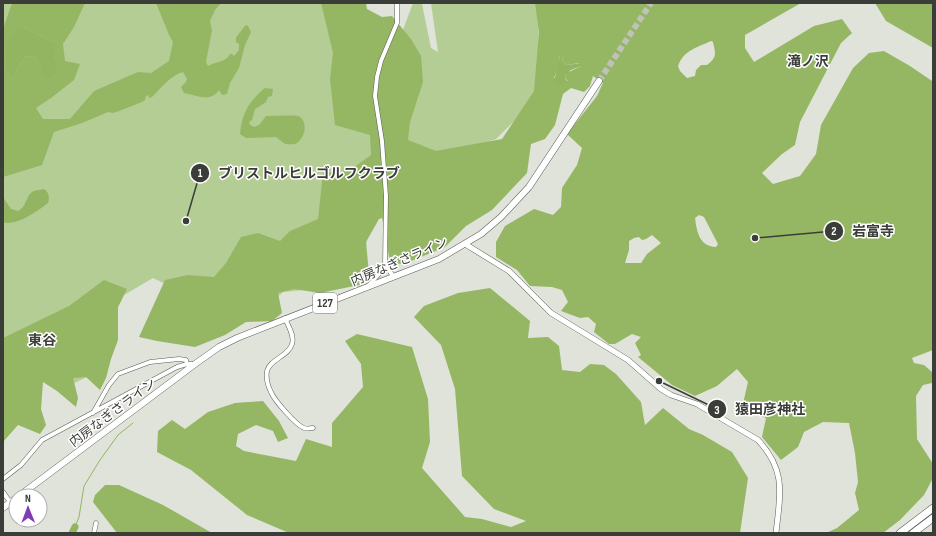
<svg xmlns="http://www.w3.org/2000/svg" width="936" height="536" font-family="'Sofia Sans Condensed','Noto Sans JP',sans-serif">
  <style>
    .green { fill: #b4cd95 }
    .forest { fill: #95b764; fill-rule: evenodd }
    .water { fill: #93b562 }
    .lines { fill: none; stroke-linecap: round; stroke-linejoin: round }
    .stream { stroke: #93b562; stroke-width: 1 }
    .river { stroke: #93b562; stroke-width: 7 }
    .trunk-tunnel { stroke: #bec2b9; stroke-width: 6; stroke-dasharray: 6 3; stroke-linecap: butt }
    .minor-casing { stroke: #595d55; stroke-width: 5 }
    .tertiary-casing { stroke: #595d55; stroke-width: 6 }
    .trunk-casing { stroke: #595d55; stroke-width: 7 }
    .motorway-casing { stroke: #595d55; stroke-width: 8 }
    .minor { stroke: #fff; stroke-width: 4 }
    .tertiary { stroke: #fff; stroke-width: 5 }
    .trunk { stroke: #fff; stroke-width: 6 }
    .motorway { stroke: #fff; stroke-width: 7 }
    .labels { text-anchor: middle; stroke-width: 3; stroke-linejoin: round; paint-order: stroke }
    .shield { fill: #fff; stroke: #767774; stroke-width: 1 }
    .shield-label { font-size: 12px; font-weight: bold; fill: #3b3d39 }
    .street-label { font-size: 13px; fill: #3b3d39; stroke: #fff }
    .neighbourhood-label { font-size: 14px; font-weight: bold; fill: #3c4038; stroke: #fff }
    .leader { fill: none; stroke: #3b3d39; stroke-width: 1.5 }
    .callout-dot { fill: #3b3d39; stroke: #fff; stroke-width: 1.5 }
    .mark-label { font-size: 12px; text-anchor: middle; font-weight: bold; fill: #fff }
    .callout-label { font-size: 14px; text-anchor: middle; font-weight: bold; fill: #3b3d39; stroke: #fff; stroke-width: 3; stroke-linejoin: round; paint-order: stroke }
  </style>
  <rect width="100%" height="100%" fill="#dfe3d9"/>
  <path class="green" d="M 3,3 L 341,3 L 373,25 L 401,35 L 413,3 L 422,4 L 431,48 L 438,52 L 431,3 L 539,3 L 538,88 L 521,114 L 496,139 L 439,157 L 373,186 L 363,273 L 304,290 L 283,292 L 252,322 L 222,307 L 188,295 L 153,278 L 124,295 L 101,342 L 91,375 L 62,389 L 39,368 L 3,408 Z"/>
  <path class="forest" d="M 12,3 L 85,3 L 74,27 L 63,44 L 65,61 L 80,64 L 74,80 L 51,98 L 36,108 L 43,119 L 70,119 L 94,91 L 138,72 L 151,73 L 169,61 L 173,42 L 169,35 L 156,3 L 221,3 L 215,10 L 210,21 L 212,30 L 206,62 L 208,66 C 216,61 225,63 230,54 L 232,54 L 234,56 L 239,50 L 239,44 L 236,42 L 236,38 C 236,37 245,26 246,25 L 248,26 L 251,32 L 245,45 L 239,68 L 230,83 L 227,94 L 222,95 L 219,90 C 211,103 195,95 184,93 L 181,87 L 186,82 L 187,79 L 183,72 C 171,75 161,88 152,97 L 149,98 L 148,95 L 146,96 L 145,100 L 142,102 L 119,111 L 113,113 L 108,112 L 82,123 L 54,132 L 42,165 L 3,177 L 3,29 ZM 18,26 L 21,26 L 55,43 L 55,56 L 58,65 L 57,74 L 49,80 L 41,68 L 36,58 L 30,56 L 25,57 L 17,69 L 11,81 C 10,74 8,72 6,66 C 3,52 12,39 18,26 Z
    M 321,3 L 366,3 L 367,9 L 382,17 L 392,16 L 411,39 L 421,56 L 423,82 L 410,122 L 408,140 L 436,151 L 502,139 L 534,91 L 539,32 L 535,3 L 801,3 L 745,35 L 745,48 L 754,62 L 814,26 L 842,19 L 852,33 L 841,43 L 800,122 L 795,145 L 782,154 L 762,173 L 773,184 L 800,176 L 816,154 L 821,125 L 853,68 L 869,53 L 884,51 L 910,66 L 932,81 L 933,111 L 933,350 L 912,358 L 914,363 L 924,365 L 932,372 L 932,383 L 923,385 L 916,396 L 917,439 L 933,464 L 933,478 L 924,495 L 900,520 L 883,533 L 826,533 L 837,528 L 859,510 L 855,493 L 858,482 L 855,453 L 849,423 L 823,422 L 804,432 L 798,447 L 781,460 L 762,437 L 766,418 L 742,408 L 748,382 L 737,369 L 717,386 L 695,396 L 672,385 L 638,357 L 641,355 L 635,343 L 641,337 L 632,334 L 615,344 L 609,344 L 594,332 L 596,324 L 588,317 L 580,318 L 561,311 L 568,302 L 562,290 L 552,287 L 530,286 L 517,270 L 496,257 L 496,242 L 505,226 L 534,209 L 553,215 L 561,207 L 562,188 L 577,165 L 582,148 L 567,134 L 597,96 L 603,83 L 593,76 L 590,86 L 584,92 L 571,88 L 563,94 L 555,125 L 545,139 L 531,144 L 527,173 L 492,210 L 466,226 L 445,247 L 404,264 L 390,263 L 384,226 L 382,218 L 379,219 L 366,242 L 369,274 L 359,285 L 320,293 L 294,289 L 278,293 L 282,313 L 272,321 L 246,322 L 225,335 L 195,347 L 157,341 L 139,337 L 165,280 L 188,275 L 214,277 L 226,263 L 241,237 L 258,233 L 280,241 L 290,231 L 318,219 L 323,173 L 350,170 L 371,155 L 370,135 L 335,125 L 330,79 L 333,53 ZM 711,41 L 713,42 C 715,53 718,57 707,65 L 701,65 L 696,70 L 695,76 L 687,78 L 680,71 L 678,66 C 684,50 696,48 711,41 ZM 562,56 L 563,62 L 567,65 L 579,63 L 581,66 L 567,73 L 565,78 L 568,81 L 554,78 L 556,73 L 558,71 L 559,57 ZM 699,215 L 704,217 L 718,244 L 716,247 C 699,246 697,232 695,218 ZM 652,235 L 661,243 L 647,254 L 641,263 L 625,263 L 629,250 L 629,241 L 634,238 L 639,237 L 642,240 L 646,239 Z
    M 875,3 L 933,3 L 933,48 L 886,21 Z
    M 265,88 L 273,89 L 272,96 L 268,97 L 266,102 L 255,109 L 252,120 L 249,122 L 250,125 L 255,127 L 260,124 L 266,116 C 272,116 293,115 298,116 C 308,120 306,137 297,143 C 294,145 289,144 285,144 L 276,137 L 246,138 L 240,134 C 242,113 249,101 265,88 Z
    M 104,280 L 127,289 L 118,307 L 118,340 L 111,359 L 106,378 L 100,390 L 86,377 L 73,378 L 78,398 L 76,407 L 57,391 L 43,382 L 41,409 L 46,425 L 40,434 L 18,425 L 3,442 L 3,338 L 69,306 Z
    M 490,288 L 530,321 L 528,338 L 548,337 L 559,346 L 562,370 L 580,372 L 590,364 L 604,365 L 616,374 L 641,402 L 645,425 L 663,408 L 689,429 L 703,435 L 732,452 L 748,478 L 740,533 L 289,533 L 247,515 L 191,470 L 157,452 L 158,431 L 172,420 L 185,429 L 208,412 L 235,403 L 263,401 L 279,421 L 288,438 L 278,442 L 273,431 L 256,425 L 238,434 L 236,446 L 244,451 L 296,461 L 306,439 L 332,447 L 332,423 L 363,387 L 361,364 L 345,341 L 357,334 L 412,347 L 428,399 L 430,442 L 422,468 L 465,517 L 482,519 L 511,527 L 526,521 L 494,509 L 462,476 L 455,389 L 441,345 L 414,317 L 424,306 L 458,293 Z
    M 105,485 L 119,485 L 163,505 L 212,533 L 117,533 L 93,502 L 95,495 Z"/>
  <path class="water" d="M 18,26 L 21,26 L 55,43 L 55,56 L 58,65 L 57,74 L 49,80 L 42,76 L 41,68 L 36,58 L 30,56 L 25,57 L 17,69 L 11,82 C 10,73 9,75 6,68 C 4,61 6,45 9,39 C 11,36 14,35 15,32 L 14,29 Z
    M 560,56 L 562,56 L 563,62 L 567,65 L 581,63 L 581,66 L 571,70 L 566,75 L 565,78 L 568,83 L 560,85 L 554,81 L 556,73 L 558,70 L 557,64 Z
    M 44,189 C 49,192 50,198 48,203 C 38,211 15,227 3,222 L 3,197 L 11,209 L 18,211 C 28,206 25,195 34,191 C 37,190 41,190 44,189 Z"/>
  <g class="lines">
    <path class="stream" d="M 75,527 L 79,517 L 84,486 L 100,460 L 118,435 L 133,423"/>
    <path class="river" d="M 72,533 L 75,527"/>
    <path class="trunk-tunnel" d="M 599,81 L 651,3"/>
    <g class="minor-casing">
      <path id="minor" d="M 394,277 L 385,265 L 386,196 L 382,141 L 375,96 L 377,77 L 381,61 L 397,23 L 397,3
        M 369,285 L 379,274 L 385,265
        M 285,318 C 288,326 295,336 292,344 C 289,356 270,359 267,371 C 266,377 268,386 271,392 C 274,400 296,425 304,428 C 307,429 310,428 313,428
        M 93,413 L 109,385 L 118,374 L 150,362 L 179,359 L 186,360 L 187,364
        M 3,479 L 21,465 L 42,440 L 177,367 L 187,364 L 194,364
        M 3,492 L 10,502
        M 94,533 L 96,523"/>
    </g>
    <g class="tertiary-casing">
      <path id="tertiary" d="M 465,244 L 509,271 L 551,313 L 628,360 L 661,389 L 671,395 L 697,404 L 758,440 C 787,471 780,495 776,533"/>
    </g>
    <g class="trunk-casing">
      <path id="trunk" d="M 19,496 L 195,364 L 219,347 L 237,338 L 439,259 L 481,234 L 501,217 L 529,187 L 599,81
        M 3,508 L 16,498"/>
    </g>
    <g class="motorway-casing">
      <path id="motorway" d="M 900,533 L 933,508
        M 913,533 L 933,518"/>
    </g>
    <use href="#minor" class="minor"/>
    <use href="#tertiary" class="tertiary"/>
    <use href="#trunk" class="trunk"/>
    <use href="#motorway" class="motorway"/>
  </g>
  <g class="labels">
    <rect class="shield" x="313" y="293" width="24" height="20" rx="3"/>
    <g class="shield-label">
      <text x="325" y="307">127</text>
    </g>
    <g class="street-label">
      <text transform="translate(399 261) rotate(-23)" y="5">内房なぎさライン</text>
      <text transform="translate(112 412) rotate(-37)" y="5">内房なぎさライン</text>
    </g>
    <g class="neighbourhood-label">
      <text x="808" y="66">滝ノ沢</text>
      <text x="42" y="345">東谷</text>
    </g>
  </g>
  <path class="leader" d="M186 221L200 173M755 238L834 231M659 381L717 409"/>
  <g class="callout-dot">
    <circle cx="186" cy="221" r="4"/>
    <circle cx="755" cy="238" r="4"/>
    <circle cx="659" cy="381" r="4"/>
    <circle cx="200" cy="173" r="10"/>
    <circle cx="834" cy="231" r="10"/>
    <circle cx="717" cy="409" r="10"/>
  </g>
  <g class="mark-label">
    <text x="200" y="177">1</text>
    <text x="834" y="235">2</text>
    <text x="717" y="414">3</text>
  </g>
  <g class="callout-label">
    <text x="309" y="178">ブリストルヒルゴルフクラブ</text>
    <text x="873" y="236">岩富寺</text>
    <text x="770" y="414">猿田彦神社</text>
  </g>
  <rect width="936" height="536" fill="none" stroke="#3b3d39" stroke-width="8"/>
  <g transform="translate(28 508) rotate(359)"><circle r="19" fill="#ffffff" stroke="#b1b1b0"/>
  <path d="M0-3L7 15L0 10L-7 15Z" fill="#7f3db1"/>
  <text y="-6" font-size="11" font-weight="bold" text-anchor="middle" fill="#3b3d39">N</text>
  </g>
</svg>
